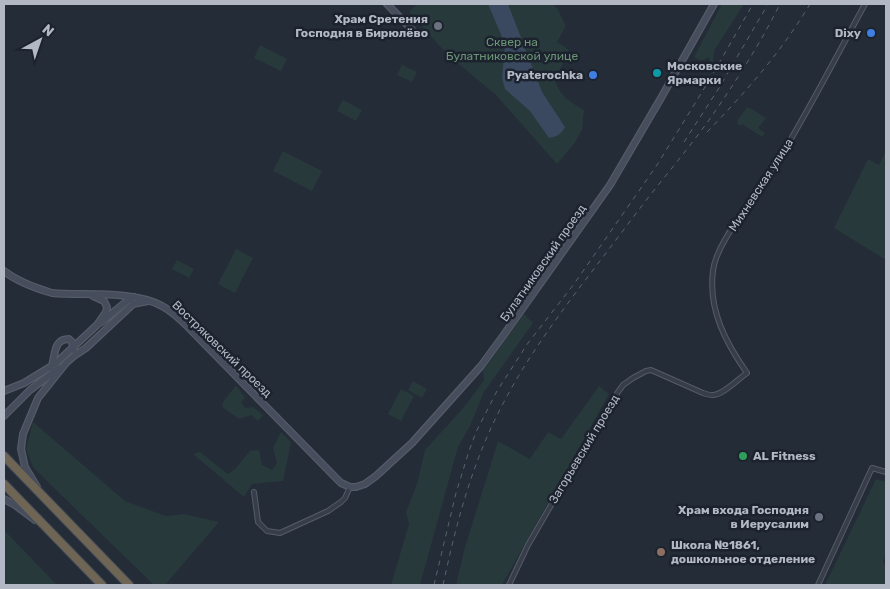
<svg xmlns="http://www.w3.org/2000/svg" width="890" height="589" font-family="Rubik,sans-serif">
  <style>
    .green { fill: #27393a }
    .water { fill: #3a4960 }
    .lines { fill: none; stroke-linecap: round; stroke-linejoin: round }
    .street-casing { stroke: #555c67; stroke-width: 6 }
    .secondary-casing { stroke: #555c67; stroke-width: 8 }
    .highway-casing { stroke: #424954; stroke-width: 10 }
    .street { stroke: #373e49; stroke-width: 4 }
    .secondary { stroke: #464d5c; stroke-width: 5.5 }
    .highway { stroke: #6e6555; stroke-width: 8 }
    .rail { stroke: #5a6270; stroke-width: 1; stroke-dasharray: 5 5; stroke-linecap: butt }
    .worship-dot { fill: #6b7280; stroke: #1c232e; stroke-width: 2 }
    .shop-dot { fill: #3f7fe0; stroke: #1c232e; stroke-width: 2 }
    .culture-dot { fill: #0f9aa8; stroke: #1c232e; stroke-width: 2 }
    .leisure-dot { fill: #2e9e5b; stroke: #1c232e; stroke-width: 2 }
    .education-dot { fill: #8d6e63; stroke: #1c232e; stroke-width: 2 }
    .labels { text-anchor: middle; stroke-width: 5; stroke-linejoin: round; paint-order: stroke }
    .poi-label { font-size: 12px; font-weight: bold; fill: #b2b9c5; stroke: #1c232e; text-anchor: end }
    .park-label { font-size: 12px; fill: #6b9475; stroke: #1c232e }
    .street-label { font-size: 12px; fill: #b2b9c5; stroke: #1c232e }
  </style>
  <rect width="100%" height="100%" fill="#242c38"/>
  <path class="green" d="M 417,4 L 552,4 L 557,8 L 566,26 L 557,42 L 569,50 L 555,81 C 563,99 568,100 584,110 L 582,130 L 574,144 L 557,164 L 496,95 L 448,55 L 410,13 L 410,11 Z
    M 722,4 L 744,4 L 714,51 L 713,64 L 710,70 L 707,66 L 710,60 L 709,57 C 703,61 700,61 694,57 Z
    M 260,45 L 287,59 L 281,71 L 254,58 Z
    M 402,65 L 417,72 L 412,82 L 397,75 Z
    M 343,100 L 362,110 L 356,121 L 337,111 Z
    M 747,107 L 752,109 L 766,118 L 758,128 L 765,133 L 762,137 L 742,124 L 740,126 L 737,124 L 738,122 L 737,121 Z
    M 283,151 L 322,171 L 312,191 L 273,171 Z
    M 886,151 L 886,260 L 834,228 L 868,159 L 879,165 Z
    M 236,249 L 253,258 L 235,293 L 218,284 Z
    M 177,260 L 194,269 L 189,278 L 172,269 Z
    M 524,314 L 533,323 L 484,392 L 470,426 L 458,447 L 420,585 L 391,585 L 409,524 L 406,512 L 417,484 L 425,450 L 465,406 L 484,380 L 483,371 Z
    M 413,381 L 427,389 L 422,398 L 408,390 Z
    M 236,385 L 245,398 L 241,402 L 245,408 L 253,407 L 263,415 L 258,421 L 252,415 L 239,419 L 222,407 L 223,402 Z
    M 599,386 L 609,394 L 502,585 L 456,585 L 465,547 L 498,441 L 530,459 L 548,432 L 561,439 Z
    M 401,389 L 414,396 L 401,421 L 388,414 Z
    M 33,422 L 125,501 L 166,516 L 184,514 L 219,522 L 165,585 L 154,585 L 53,487 L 33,467 L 26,449 Z
    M 281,432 L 291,442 L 283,481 L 252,484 L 244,497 L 193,454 L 200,452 L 228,474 L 235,469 L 250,451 L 259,450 L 262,465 L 272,470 L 277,463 L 273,448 Z
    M 876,479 L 886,482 L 886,554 L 883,562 L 886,567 L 886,585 L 825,585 Z
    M 4,530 L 57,585 L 4,585 Z"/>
  <path class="water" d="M 488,4 L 508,4 L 542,92 L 565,127 C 562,134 556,137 549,138 L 530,111 L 505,89 L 502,78 L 505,44 Z"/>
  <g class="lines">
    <g class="street-casing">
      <path id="street" d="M 254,492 L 258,522 L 267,531 L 280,533 L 328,511 L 341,502 L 345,498 L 350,487
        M 509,585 L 528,545 L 565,481 L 572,472 L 599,424 L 618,392 L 623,385 L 633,378 L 646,371 L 651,370 L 703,393 C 706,394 709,395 712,395 C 722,396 738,379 747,373 C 726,343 708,310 713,271 C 716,246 741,216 755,195 C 767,178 777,161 788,144 C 815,98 840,50 865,4
        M 818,585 L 872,468 L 886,472"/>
    </g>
    <g class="secondary-casing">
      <path id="secondary" d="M 387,4 L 416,34
        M 4,271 C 18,282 35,288 52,293 C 83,296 135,290 162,306 C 171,311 179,318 186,325 L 336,478 L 341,483 L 350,487 L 356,487 L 365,484 L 376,476 L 412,443 L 481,366 L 503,336 L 610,185 L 661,98 L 714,4
        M 100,323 L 127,301 L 134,297
        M 51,368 C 56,357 52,339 69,339 L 72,342 L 74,350
        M 4,391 L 24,383 L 55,364 L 97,325 L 106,312 L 107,307 L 104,301 L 93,296
        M 4,416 L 30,390 L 59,368
        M 37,487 L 25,467 L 21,449 L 23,434 L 38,398 L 66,363 L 74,356 L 86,348 L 133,304 L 148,301
        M 4,499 L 15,505 L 35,520"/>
    </g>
    <g class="highway-casing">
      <path id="highway" d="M 4,456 L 129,585
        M 4,484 L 102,585"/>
    </g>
    <use href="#street" class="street"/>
    <use href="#secondary" class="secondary"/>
    <use href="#highway" class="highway"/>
    <path class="rail" d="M 707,132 C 745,93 782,51 810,4
      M 684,142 L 719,88 L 768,4
      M 434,585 L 456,493 L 469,451 L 476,432 L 497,391 L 528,343 L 574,284 L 657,165 L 710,79 L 753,4
      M 443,585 C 457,520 473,459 505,400 C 526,360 553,323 580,287 C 604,256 627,225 651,194 C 671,169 691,145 709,120 C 735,83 760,44 780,4"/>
  </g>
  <g class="worship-dot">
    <circle cx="438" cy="26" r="5"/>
    <circle cx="819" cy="517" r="5"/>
  </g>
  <g class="shop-dot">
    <circle cx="871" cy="33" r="5"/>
    <circle cx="593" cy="75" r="5"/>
  </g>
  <circle class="culture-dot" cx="657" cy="73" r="5"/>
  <circle class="leisure-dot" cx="743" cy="456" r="5"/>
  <circle class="education-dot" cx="661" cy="552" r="5"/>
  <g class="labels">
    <g class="poi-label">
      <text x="428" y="23">Храм Сретения<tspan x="428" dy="14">Господня в Бирюлёво</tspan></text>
      <text x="861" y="37">Dixy</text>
      <text x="667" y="70" text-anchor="start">Московские<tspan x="667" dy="14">Ярмарки</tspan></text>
      <text x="583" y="79">Pyaterochka</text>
      <text x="753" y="460" text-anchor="start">AL Fitness</text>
      <text x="809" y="514">Храм входа Господня<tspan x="809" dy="14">в Иерусалим</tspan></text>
      <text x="671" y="549" text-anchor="start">Школа №1861,<tspan x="671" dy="14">дошкольное отделение</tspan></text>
    </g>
    <g class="park-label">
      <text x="512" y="46">Сквер на<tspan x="512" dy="14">Булатниковской улице</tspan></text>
    </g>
    <g class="street-label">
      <text transform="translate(761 185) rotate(-57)" y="4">Михневская улица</text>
      <text transform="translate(543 263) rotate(-55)" y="4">Булатниковский проезд</text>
      <text transform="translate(222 349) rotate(44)" y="4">Востряковский проезд</text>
      <text transform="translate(584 449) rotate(-59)" y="4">Загорьевский проезд</text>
    </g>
  </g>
  <rect width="890" height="589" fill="none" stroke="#b2b9c5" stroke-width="10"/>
  <g transform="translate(40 40) rotate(40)" stroke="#1c232e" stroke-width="4" paint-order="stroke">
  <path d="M0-4L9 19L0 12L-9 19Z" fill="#b2b9c5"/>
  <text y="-8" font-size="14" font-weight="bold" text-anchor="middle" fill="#b2b9c5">N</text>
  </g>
</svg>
